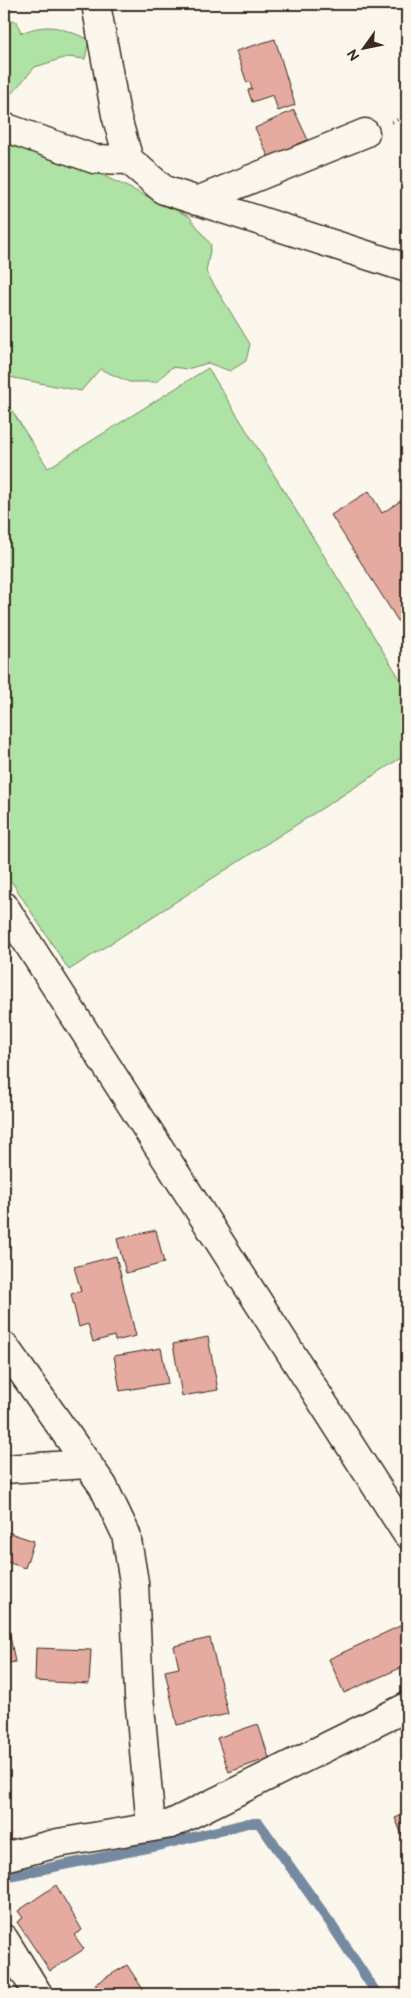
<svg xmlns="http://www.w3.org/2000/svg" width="411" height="1998" font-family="'Balsamiq Sans',sans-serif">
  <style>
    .green { fill: #aee3a5; stroke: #748662 }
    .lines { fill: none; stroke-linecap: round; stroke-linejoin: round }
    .stream { stroke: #7589a0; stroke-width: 10 }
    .building { fill: #e5aba1; stroke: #3b2a1e }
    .minor-casing { stroke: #3b2a1e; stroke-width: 31 }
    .path { stroke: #3b2a1e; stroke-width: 3; stroke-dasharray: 1 4; stroke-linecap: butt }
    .minor { stroke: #fbf7ec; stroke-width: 28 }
  </style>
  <rect width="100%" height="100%" fill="#fbf7ec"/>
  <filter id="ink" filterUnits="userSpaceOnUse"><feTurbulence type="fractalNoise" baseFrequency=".02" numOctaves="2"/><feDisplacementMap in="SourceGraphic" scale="10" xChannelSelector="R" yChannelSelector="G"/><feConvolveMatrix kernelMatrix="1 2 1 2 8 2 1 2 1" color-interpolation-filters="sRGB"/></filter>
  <g filter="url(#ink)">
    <path class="green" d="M 4,16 L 17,22 L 21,33 C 52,21 61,29 89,39 L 85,59 L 67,57 L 35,67 L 4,102 Z
      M 4,139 L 93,171 L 189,216 L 211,245 L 206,272 L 250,344 L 246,361 L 230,371 L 208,363 L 187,369 L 172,367 L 156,382 L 129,382 L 100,369 L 81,391 L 4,376 Z
      M 208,368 L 407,690 L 407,754 L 69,970 L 4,870 L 4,398 L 48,468 Z"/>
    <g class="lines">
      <path class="stream" d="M 4,1877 L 162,1845 L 248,1823 L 259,1823 L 331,1924 L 377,1994"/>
    </g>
    <path class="building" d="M 275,39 L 295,105 L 278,111 L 273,95 L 252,102 L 248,90 L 252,89 L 250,82 L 247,83 L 236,51 Z
      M 294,110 L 308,140 L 269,158 L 255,128 Z
      M 369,491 L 382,513 L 402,500 L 406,506 L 407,504 L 407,635 L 331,515 Z
      M 156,1230 L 164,1263 L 126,1273 L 117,1239 Z
      M 116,1256 L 136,1336 L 115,1341 L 114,1336 L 93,1342 L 88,1324 L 79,1327 L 71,1294 L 81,1291 L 74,1267 Z
      M 208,1337 L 218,1390 L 182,1396 L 173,1344 Z
      M 161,1348 L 168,1383 L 120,1391 L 114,1356 Z
      M 4,1531 L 34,1541 L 25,1568 L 4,1561 Z
      M 4,1604 L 15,1662 L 4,1664 Z
      M 402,1625 L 407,1638 L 407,1665 L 344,1693 L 329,1659 Z
      M 210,1638 L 228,1714 L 177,1725 L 165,1671 L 179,1668 L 174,1646 Z
      M 36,1648 L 91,1650 L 89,1684 L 35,1681 Z
      M 258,1724 L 269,1758 L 229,1772 L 217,1738 Z
      M 407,1813 L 407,1847 L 395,1818 Z
      M 56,1885 L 82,1930 L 74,1935 L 84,1949 L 50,1971 L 17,1922 L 23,1918 L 18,1911 Z
      M 127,1965 L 144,1991 L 147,1989 L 150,1994 L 101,1994 L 95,1984 Z"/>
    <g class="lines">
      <g class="minor-casing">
        <path id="minor" d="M 96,4 L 116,115 L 129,160 L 164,190 L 407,268
          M 4,127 L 94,159 L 129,160
          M 197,201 L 365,133
          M 4,906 L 407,1534
          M 4,1346 L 103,1486 L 126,1534 L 134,1582 L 139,1696 L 151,1827
          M 4,1469 L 88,1464
          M 4,1857 L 58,1843 L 171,1824 L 407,1707
          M 4,1939 L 38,1994"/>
      </g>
      <path class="path" d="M 392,122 L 407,116"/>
      <use href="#minor" class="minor"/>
    </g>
  </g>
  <rect width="411" height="1998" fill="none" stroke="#fbf7ec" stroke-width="20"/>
  <rect x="10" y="10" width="391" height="1978" fill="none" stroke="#3b2a1e" stroke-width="2" filter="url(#ink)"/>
  <g transform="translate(364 48) rotate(237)" stroke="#fbf7ec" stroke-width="4" paint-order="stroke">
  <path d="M0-4L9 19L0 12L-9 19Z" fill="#3b2a1e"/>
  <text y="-8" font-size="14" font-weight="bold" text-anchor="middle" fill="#3b2a1e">N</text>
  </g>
</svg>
